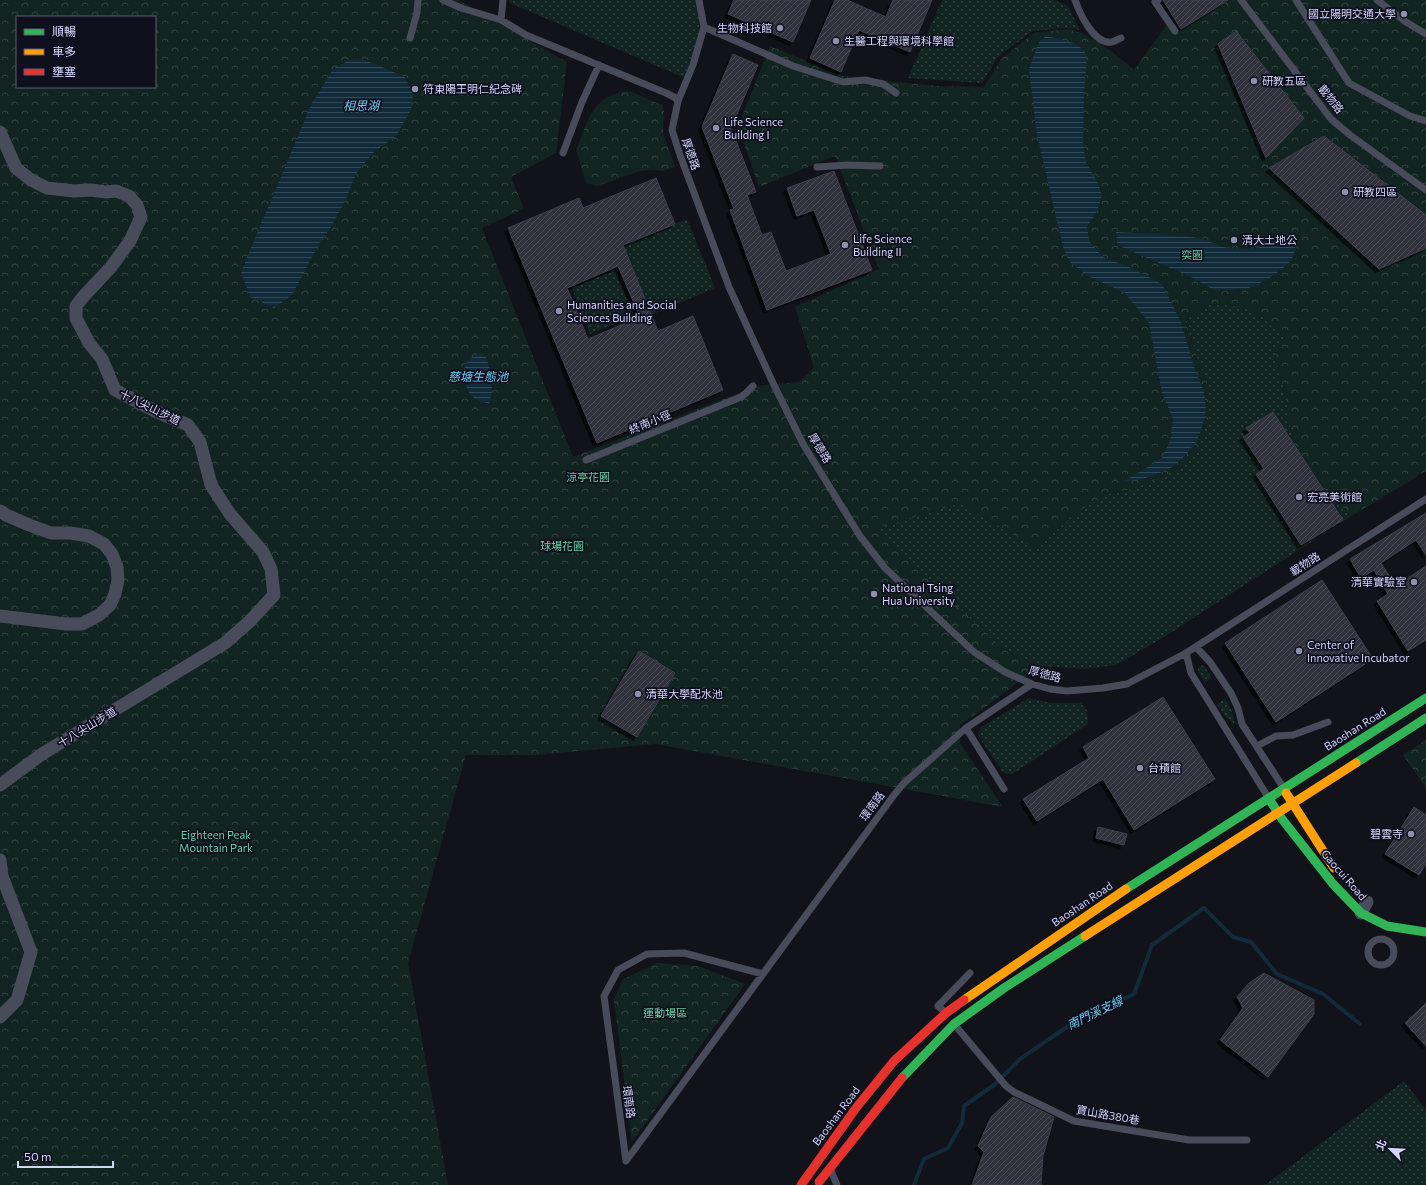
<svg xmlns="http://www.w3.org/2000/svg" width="1426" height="1185" font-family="Commissioner,'Noto Sans TC',sans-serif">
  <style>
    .grass { fill: url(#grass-dots) }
    .forest { fill: url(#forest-crowns); fill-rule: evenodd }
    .water { fill: url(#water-rules) }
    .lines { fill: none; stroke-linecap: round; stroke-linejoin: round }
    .stream { stroke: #122b3b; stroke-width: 4 }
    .building { fill: url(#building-hatch); stroke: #3d3e4d; fill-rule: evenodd; filter: url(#shadow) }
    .lane { stroke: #484b5a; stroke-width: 7 }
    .street { stroke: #484b5a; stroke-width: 13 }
    .fast { stroke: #30b455; stroke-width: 9 }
    .slow { stroke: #ff9f0a; stroke-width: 9 }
    .jam { stroke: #e5322d; stroke-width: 9 }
    .poi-dot { fill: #8e91ac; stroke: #0f0f1e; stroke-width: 1.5 }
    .labels { text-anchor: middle; stroke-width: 3.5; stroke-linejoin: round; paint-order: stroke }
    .poi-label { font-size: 11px; fill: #d1d5fa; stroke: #0f0f1e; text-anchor: start }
    .street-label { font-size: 11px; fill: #d1d5fa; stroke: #0f0f1e }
    .park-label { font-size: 11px; fill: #66d09f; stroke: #0f0f1e }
    .water-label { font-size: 12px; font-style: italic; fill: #6bcded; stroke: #0f0f1e }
  </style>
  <defs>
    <pattern id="grass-dots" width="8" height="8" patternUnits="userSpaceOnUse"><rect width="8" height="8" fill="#122421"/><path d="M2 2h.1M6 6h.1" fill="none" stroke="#334342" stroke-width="1.8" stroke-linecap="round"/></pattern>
    <pattern id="forest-crowns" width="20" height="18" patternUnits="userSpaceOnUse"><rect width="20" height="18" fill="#122421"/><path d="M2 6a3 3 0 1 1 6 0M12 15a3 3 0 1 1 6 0" fill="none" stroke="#334342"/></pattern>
    <pattern id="water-rules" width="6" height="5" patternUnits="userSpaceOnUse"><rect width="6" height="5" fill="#122b3b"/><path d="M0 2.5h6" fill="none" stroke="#334958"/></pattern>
    <pattern id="building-hatch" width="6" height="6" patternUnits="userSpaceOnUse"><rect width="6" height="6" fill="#30303d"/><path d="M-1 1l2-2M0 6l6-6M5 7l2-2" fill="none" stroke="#4d4d5a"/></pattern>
    <filter id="shadow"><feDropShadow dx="-3.5" dy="3.5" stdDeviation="0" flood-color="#0009"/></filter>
  </defs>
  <rect width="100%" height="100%" fill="#12121a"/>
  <path class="grass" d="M 509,0 L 696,0 L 704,27 L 687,79 L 510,3 Z
    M 942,0 L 1054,0 L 1068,6 L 1080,30 L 1068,28 L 1032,31 L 998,57 L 982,83 L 908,78 Z
    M 687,219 L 715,288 L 651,315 L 623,245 Z
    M 616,270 L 634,316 L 590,334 L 572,288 Z
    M 1208,304 L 1241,306 L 1270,321 L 1285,338 L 1275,355 C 1287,397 1293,440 1300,483 L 1339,502 L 1350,517 L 1164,637 L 1116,665 L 1085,669 L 1039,666 L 1000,647 L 976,626 L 877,528 L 961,503 L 1036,549 L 1073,515 L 1107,494 L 1137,488 L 1207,387 L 1185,321 Z
    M 1203,665 L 1205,667 L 1212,678 L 1205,683 L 1198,671 L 1198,668 Z
    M 1029,698 L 1050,703 L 1081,703 L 1087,710 L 1088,724 L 1011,775 L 1003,772 L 978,736 L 980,728 Z
    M 1225,699 L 1232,711 L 1235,725 L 1224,715 L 1217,704 Z
    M 1404,1081 L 1426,1110 L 1426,1185 L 1265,1185 Z"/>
  <path class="forest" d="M 0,0 L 458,0 L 567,62 L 556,153 L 511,177 L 524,209 L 482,228 L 573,457 L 757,386 L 799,382 L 814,368 L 795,307 L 879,269 L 835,156 L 759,187 L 738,126 L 770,46 L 843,76 L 936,86 L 984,87 L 1001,59 L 1034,33 L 1069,29 L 1084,34 L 1111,51 L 1134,70 L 1185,0 L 1426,0 L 1426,471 L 1350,517 L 1339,502 L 1300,483 C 1293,440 1287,397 1275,355 L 1284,338 L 1270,321 L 1241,306 L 1208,304 L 1185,321 L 1207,387 L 1209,416 L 1198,448 L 1179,469 L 1137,488 L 1107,494 L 1073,515 L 1036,549 L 961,503 L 877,528 L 1000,647 L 1039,666 L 986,707 L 960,725 L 960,743 L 1003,807 L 655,744 L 536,755 L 466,755 L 408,963 L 448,1185 L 0,1185 ZM 17,17 L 155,17 L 155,87 L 17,87 Z
    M 626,91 L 632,92 L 662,105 L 664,111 L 663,133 L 675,167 L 663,171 L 653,170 L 640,171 L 597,186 L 586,183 L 576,150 C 588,122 591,97 626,91 Z
    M 1426,740 L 1426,788 L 1403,755 Z
    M 657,963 L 698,966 L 745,984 L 632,1142 L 614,1000 L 623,979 Z"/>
  <path class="water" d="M 1046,36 L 1074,43 L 1084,50 L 1087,57 L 1084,94 L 1083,143 L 1086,163 L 1097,181 L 1102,195 L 1096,214 L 1087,226 L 1089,241 L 1103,257 L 1129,267 L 1162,284 L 1181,322 L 1193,364 L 1204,392 L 1206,410 L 1203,424 L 1197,441 L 1183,458 L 1168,470 L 1143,479 L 1123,482 L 1161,459 L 1170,441 L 1173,419 L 1162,393 L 1149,323 L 1125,293 L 1086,275 L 1070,262 L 1063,247 L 1037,135 L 1029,69 L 1039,42 Z
    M 351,59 L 360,59 L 378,65 L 405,77 L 413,94 L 411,110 L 396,136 L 374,152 L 357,172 L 345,201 L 331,227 L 320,242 L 292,295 L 274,308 L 250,297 L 241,272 L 311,105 L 333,69 Z
    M 1116,232 L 1185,236 L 1203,239 L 1223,247 L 1242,249 L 1258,248 L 1280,234 L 1286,233 L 1296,239 L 1295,251 L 1291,261 L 1282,269 L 1268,279 L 1249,288 L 1232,290 L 1214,290 L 1191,277 L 1122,247 L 1117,243 Z
    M 477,354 L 481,354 L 486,357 C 492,372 494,388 489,404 C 484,402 475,400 472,396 C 465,389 461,371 467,362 C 469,359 474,356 477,354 Z"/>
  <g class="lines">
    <path class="stream" d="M 914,1185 L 924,1159 L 948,1148 L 962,1123 L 964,1106 L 994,1085 L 1020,1059 L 1074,1022 L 1134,994 L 1152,945 L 1204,908 L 1233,937 L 1251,942 L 1277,974 L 1323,994 L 1360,1024"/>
  </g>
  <path class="building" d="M 734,0 L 811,0 L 793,42 L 728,14 Z
    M 835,0 L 847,0 L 886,17 L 893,0 L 932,0 L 910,52 L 859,30 L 841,72 L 810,58 Z
    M 1163,0 L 1228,0 L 1181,29 Z
    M 1236,31 L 1304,118 L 1266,158 L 1218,44 Z
    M 733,54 L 758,65 L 731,128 L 756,192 L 747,195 L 762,235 L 771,232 L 786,271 L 831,254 L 814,210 L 797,216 L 787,188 L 834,171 L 872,270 L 767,310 L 730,210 L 734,209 L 702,127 Z
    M 1324,136 L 1426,215 L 1426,248 L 1379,269 L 1269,168 Z
    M 656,178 L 675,224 L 623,245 L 658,331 L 693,316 L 723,390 L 597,443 L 508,228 L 579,198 L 583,208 ZM 618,266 L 640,317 L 588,339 L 567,288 Z
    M 1273,412 L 1343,520 L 1301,545 L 1256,474 L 1264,469 L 1243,437 L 1250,433 L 1246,428 Z
    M 1426,513 L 1426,555 L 1416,540 L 1381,563 L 1396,586 L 1426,566 L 1426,640 L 1408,651 L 1377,601 L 1388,594 L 1374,570 L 1361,578 L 1350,559 Z
    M 1322,580 L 1373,659 L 1276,722 L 1225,643 Z
    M 639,651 L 675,673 L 637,737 L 601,716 Z
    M 1163,697 L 1215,779 L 1134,830 L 1103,779 L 1037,821 L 1023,799 L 1089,758 L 1083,747 Z
    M 1414,807 L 1426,815 L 1426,864 L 1419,875 L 1385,854 Z
    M 1098,827 L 1127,834 L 1124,845 L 1096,838 Z
    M 1264,973 L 1314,1000 L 1314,1014 L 1268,1077 L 1220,1040 L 1243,1008 L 1237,997 L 1249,983 Z
    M 1426,1003 L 1426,1046 L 1405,1023 Z
    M 1013,1097 L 1054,1117 L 1043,1156 L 1041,1185 L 972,1185 L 984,1152 L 978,1146 L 991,1117 Z"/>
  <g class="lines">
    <path class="lane" d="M 443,0 L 461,8 L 501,20 L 526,35 L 666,93 L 674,97 L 678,101
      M 699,0 L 704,27 L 693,65 L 678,101 L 672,130 L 680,155 L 729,287 L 773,383 L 803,444 L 860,536 L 885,568 L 974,652 L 1005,672 L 1032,684 L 1050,689 L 1067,691 L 1103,688 L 1127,684 L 1186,653 L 1426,499
      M 1075,0 C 1080,14 1094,45 1112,42 C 1115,41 1118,39 1121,38
      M 1158,0 L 1155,2 L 1175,31
      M 1241,0 L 1331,119 L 1350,135 L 1426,190
      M 1296,0 L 1349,83 L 1410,116 L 1426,121
      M 1377,0 L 1406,22 L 1426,34
      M 501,20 L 503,0
      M 704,27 L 793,66 L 843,82 L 865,80 L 883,84 L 896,93
      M 410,38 L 417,13 L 418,0
      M 563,153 L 582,102 L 599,65
      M 817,167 L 848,165 L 880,166
      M 586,460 L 741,397 L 746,393 L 753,386
      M 1196,647 L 1210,662 L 1231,693 L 1238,708 L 1242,724 L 1283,787
      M 1186,653 L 1191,673 L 1268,797
      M 966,728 L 1004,789
      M 1257,746 L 1276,736 L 1293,735 L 1328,722
      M1368 952a13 13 0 1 1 26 0a13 13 0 1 1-26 0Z
      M 763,974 L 684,953 L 647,954 L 618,970 L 604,996 L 626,1161 L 894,795 L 904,783 L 966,728 L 1032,684
      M 946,1013 L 938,1006 L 970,973
      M 954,1024 L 1006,1086 L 1014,1092 L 1074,1121 L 1189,1140 L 1247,1140
      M 831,1171 L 837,1185"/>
    <path class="street" d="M 0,132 L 16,168 L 31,180 L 47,188 L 74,191 L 91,190 L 106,192 L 116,191 L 129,196 L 137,205 L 141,217 L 130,241 L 111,267 L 83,297 L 76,306 L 76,318 L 89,343 L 102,359 L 115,390 L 157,412 L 188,425 L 200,442 L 211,485 L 230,514 L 263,552 L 271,569 L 274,595 L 250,621 L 225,643 L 42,754 L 0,785
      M 0,511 L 6,515 L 29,525 L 51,533 L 70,533 L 89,536 L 104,544 L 112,554 L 117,567 L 118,580 L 115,594 L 110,605 L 99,615 L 82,624 L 66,624 L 0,616
      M 0,860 L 2,876 L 31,952 L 17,1000 L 0,1017
      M 1361,913 L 1367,902"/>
    <path class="fast" d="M 1356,763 L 1426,718
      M 1271,802 L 1282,819 L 1333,884 L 1361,913 L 1387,926 L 1426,932
      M 1126,889 L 1426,698
      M 902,1078 L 954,1024 L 1004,988 L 1085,936"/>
    <path class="slow" d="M 1286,793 L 1334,868
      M 1085,936 L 1356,763
      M 964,1000 L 1126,889"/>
    <path class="jam" d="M 819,1182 L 902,1078
      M 801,1185 L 856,1108 L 894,1061 L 946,1013 L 964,1000"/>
  </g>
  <g class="poi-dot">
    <circle cx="1404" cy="14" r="4"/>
    <circle cx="780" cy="28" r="4"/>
    <circle cx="836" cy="41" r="4"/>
    <circle cx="1254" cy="81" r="4"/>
    <circle cx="415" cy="89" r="4"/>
    <circle cx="716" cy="128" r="4"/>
    <circle cx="1345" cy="192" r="4"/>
    <circle cx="1234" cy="240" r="4"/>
    <circle cx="845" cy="245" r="4"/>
    <circle cx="559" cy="311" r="4"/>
    <circle cx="1299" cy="497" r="4"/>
    <circle cx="1414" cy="582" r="4"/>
    <circle cx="874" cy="594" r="4"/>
    <circle cx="1299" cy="651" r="4"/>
    <circle cx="638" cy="694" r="4"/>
    <circle cx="1140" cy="768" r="4"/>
    <circle cx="1411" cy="834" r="4"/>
  </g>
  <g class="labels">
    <g class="poi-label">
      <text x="1396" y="18" text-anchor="end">國立陽明交通大學</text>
      <text x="772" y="32" text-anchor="end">生物科技館</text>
      <text x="844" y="45">生醫工程與環境科學館</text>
      <text x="1262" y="85">研教五區</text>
      <text x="423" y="93">符東陽王明仁紀念碑</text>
      <text x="724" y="126">Life Science<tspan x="724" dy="13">Building I</tspan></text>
      <text x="1353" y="196">研教四區</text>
      <text x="853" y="243">Life Science<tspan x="853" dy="13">Building II</tspan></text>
      <text x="1242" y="244">清大土地公</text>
      <text x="567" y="309">Humanities and Social<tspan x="567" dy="13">Sciences Building</tspan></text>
      <text x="1307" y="501">宏亮美術館</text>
      <text x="1406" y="586" text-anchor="end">清華實驗室</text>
      <text x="882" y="592">National Tsing<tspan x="882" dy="13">Hua University</tspan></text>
      <text x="1307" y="649">Center of<tspan x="1307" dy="13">Innovative Incubator</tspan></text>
      <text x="646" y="698">清華大學配水池</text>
      <text x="1148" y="772">台積館</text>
      <text x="1403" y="838" text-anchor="end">碧雲寺</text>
    </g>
    <g class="street-label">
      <text transform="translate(1331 99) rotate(51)" y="4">載物路</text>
      <text transform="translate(691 154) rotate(71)" y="4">厚德路</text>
      <text transform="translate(150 407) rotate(26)" y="4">十八尖山步道</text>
      <text transform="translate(650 422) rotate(-22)" y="4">終南小徑</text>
      <text transform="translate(820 448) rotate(59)" y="4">厚德路</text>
      <text transform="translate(1305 564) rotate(-33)" y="4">載物路</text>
      <text transform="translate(1045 674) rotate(15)" y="4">厚德路</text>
      <text transform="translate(87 727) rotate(-31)" y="4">十八尖山步道</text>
      <text transform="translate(1355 729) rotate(-32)" y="4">Baoshan Road</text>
      <text transform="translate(872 806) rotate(-54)" y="4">環南路</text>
      <text transform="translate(1344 875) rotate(49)" y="4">Gaocui Road</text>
      <text transform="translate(1082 904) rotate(-34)" y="4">Baoshan Road</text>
      <text transform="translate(629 1102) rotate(82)" y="4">環南路</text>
      <text transform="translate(1108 1115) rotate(10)" y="4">寶山路380巷</text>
      <text transform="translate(836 1116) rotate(-53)" y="4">Baoshan Road</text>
    </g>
    <g class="park-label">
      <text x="1192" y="259">奕園</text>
      <text x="588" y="481">涼亭花園</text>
      <text x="562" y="550">球場花園</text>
      <text x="216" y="839">Eighteen Peak<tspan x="216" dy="13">Mountain Park</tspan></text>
      <text x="665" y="1017">運動場區</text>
    </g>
    <g class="water-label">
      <text x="361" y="110">相思湖</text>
      <text x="478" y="381">慈塘生態池</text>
      <text transform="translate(1095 1013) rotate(-26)" y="4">南門溪支線</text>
    </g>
  </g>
  <rect x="16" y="16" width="140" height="72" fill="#0f0f1e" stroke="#5d5e76"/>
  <rect x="24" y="29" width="20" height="6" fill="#30b455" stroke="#5d5e76"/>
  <text x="52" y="36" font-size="12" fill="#d1d5fa">順暢</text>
  <rect x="24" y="49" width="20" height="6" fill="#ff9f0a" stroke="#5d5e76"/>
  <text x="52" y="56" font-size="12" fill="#d1d5fa">車多</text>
  <rect x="24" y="69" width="20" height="6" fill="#e5322d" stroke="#5d5e76"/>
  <text x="52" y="76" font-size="12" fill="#d1d5fa">壅塞</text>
  <g transform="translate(1390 1149) rotate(294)" stroke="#0f0f1e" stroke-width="3" paint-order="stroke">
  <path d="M0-3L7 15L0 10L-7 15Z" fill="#d1d5fa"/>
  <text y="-6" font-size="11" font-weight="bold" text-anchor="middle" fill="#d1d5fa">北</text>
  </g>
  <path d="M18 1161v6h95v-6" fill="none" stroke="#d1d5fa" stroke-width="2"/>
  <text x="24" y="1161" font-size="12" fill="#d1d5fa" stroke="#0f0f1e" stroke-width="3" paint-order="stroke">50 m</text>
</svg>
